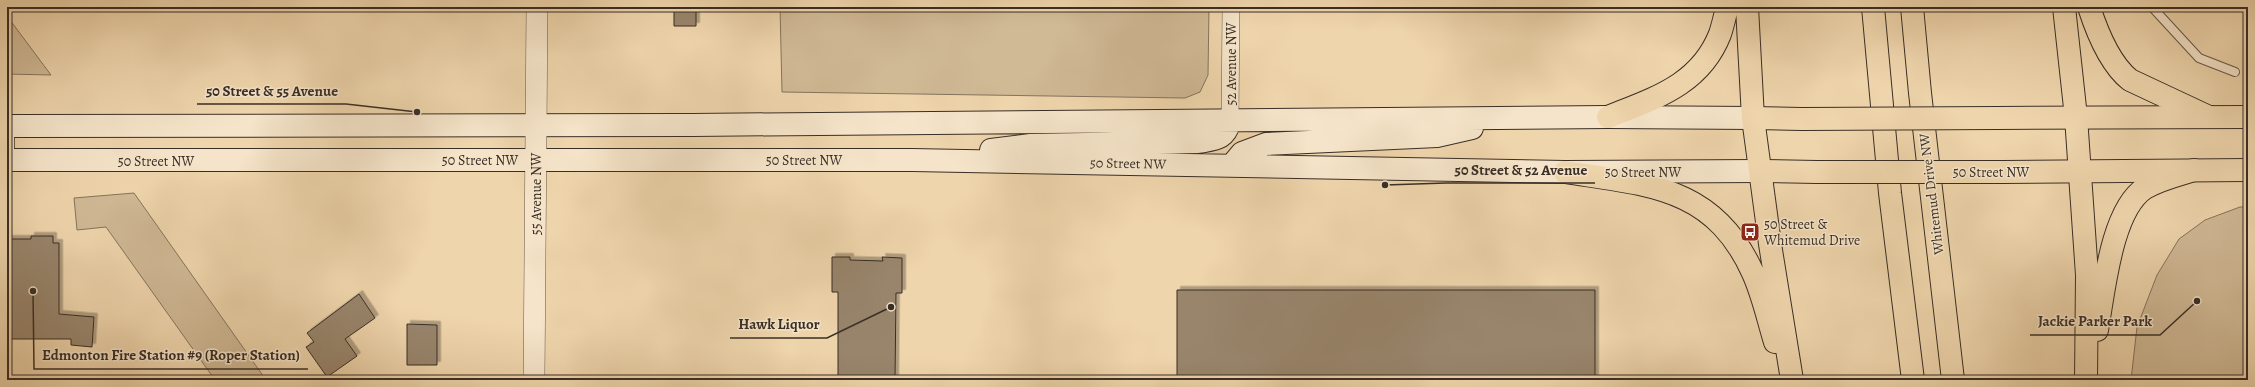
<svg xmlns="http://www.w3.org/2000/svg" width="2255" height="387" font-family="Alegreya,serif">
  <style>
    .green { fill: #d0b995; stroke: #84745e }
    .building { fill: #98856c; stroke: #392e26; filter: url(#shadow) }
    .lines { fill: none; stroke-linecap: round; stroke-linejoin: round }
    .service-casing { stroke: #665848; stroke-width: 10 }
    .minor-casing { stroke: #665848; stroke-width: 18 }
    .tertiary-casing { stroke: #665848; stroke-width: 22 }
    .secondary-casing { stroke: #392e26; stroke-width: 24 }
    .primary-casing { stroke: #392e26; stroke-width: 24 }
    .motorway-casing { stroke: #392e26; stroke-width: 24 }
    .service { stroke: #f5e4c9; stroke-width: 8 }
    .minor { stroke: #f5e4c9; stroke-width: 17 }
    .tertiary { stroke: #f5e4c9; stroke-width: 21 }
    .secondary { stroke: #f5e4c9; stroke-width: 22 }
    .primary { stroke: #efd5ac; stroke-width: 22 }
    .motorway { stroke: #efd5ac; stroke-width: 22 }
    .primary-bridge-casing { stroke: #392e26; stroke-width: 24; stroke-linecap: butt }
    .primary-bridge { stroke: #efd5ac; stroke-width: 22 }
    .labels { text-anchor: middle; stroke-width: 3; stroke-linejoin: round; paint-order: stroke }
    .street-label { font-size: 14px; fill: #392e26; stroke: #f5e4c9 }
    .poi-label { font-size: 14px; fill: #392e26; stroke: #f5e4c9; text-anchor: start }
    .leader { fill: none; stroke: #392e26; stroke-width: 1.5 }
    .callout-dot { fill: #392e26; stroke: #f5e4c9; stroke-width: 1.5 }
    .callout-label { font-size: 15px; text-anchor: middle; font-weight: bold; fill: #392e26; stroke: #f5e4c9; stroke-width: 3; stroke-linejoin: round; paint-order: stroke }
  </style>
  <defs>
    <filter id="shadow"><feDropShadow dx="3.5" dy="-3.5" stdDeviation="0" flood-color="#0004"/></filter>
  </defs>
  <rect width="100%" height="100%" fill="#efd5ac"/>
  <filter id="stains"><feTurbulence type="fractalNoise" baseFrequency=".005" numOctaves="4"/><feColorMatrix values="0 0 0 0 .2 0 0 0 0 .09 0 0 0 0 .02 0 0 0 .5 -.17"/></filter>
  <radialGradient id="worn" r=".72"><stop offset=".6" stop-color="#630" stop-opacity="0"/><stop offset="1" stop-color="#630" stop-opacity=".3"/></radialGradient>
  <path class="green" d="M 780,7 L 1209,7 L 1208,75 L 1200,92 L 1185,98 L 782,92 Z
    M 7,16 L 51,75 L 7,74 Z
    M 134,193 L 266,380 L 215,380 L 106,227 L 77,230 L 74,198 Z
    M 2240,207 L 2248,207 L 2248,380 L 2131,380 L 2137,327 L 2157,275 L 2179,239 L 2205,220 Z"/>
  <path class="building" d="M 674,7 L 696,7 L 696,26 L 674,26 Z
    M 31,236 L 53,236 L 53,243 L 59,243 L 59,314 L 94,317 L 92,347 L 71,345 L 71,339 L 7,339 L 7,239 L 31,239 Z
    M 832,257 L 850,257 L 850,260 L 883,261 L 882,257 L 902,258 L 902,293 L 896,293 L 895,380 L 838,380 L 838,292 L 832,292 Z
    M 1177,290 L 1595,290 L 1595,380 L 1177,380 Z
    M 359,294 L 375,318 L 345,339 L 357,356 L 327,377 L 306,347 L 314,342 L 307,333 Z
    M 407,324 L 437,325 L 437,365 L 407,365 Z"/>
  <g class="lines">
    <g class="service-casing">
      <path id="service" d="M 2152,7 L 2199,58 L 2235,72
        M 10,127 L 10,159"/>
    </g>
    <g class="minor-casing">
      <path id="minor" d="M 1230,121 L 1231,7"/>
    </g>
    <g class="tertiary-casing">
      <path id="tertiary" d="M 534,380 L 537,7"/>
    </g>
    <g class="secondary-casing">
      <path id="secondary" d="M 7,126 L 692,125 L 1608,117 L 1753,118
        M 991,150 L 1031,145 L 1198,142 C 1215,139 1225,140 1230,121
        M 7,160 L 912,160 L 1565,172 L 1760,171
        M 1232,165 L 1242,153 L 1266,144 L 1437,136 L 1472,128"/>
    </g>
    <g class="primary-casing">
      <path id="primary" d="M 1753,118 L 1802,119
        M 1997,118 L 2248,117
        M 1760,171 L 1817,172
        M 2003,172 L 2248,170"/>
    </g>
    <g class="motorway-casing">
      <path id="motorway" d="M 1747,7 L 1753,118 L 1770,244 L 1792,380
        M 1873,7 L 1890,193 L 1913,380
        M 1912,7 L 1920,93 L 1953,380
        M 2064,7 L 2076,117 L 2087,275 L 2086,380
        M 2089,7 C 2097,32 2110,64 2130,80 L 2209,117
        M 1608,117 C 1655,98 1700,85 1720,34 C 1723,25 1725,16 1727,7
        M 1565,172 C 1648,185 1714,186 1753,273 C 1763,295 1768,319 1775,342
        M 2097,330 C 2104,292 2111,210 2145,188 C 2160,179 2178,175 2194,170"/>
    </g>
    <use href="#service" class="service"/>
    <use href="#minor" class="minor"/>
    <use href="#tertiary" class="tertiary"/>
    <use href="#secondary" class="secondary"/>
    <use href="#primary" class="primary"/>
    <use href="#motorway" class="motorway"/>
    <g class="primary-bridge-casing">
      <path id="primary-bridge" d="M 1802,119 L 1997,118
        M 1817,172 L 2003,172"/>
    </g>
    <use href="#primary-bridge" class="primary-bridge"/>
  </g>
  <defs>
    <g id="bus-square" transform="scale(1)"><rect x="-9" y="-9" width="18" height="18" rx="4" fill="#8f2418" stroke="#f5e4c9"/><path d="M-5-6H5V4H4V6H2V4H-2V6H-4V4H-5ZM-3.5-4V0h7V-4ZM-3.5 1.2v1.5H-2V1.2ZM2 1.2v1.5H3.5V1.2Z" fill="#fff"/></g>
  </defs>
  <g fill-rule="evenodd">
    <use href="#bus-square" x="1750" y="232"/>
  </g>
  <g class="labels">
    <g class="street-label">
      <text transform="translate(1231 64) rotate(-90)" y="5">52 Avenue NW</text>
      <text x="480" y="165">50 Street NW</text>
      <text x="804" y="165">50 Street NW</text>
      <text x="156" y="166">50 Street NW</text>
      <text transform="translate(1128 163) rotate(1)" y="5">50 Street NW</text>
      <text x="1643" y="177">50 Street NW</text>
      <text x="1991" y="177">50 Street NW</text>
      <text transform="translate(536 194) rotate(-90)" y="5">55 Avenue NW</text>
      <text transform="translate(1931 194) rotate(-97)" y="5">Whitemud Drive NW</text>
    </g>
    <g class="poi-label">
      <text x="1764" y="229">50 Street &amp;<tspan x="1764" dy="16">Whitemud Drive</tspan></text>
    </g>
  </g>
  <path class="leader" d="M417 112L346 104H197M1385 185L1446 183H1595M2197 301L2160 335H2030M891 307L827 338H730M33 291L34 369H308"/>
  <g class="callout-dot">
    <circle cx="417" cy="112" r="4"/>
    <circle cx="1385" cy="185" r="4"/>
    <circle cx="2197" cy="301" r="4"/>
    <circle cx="891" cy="307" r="4"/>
    <circle cx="33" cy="291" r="4"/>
  </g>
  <g class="callout-label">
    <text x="272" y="96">50 Street &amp; 55 Avenue</text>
    <text x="1521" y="175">50 Street &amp; 52 Avenue</text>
    <text x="2095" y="326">Jackie Parker Park</text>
    <text x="779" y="329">Hawk Liquor</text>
    <text x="171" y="360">Edmonton Fire Station #9 (Roper Station)</text>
  </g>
  <rect width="2255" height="387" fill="none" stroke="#efd5ac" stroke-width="24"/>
  <rect x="8" y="8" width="2239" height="371" fill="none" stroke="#392e26" stroke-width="2"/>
  <rect x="12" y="12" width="2231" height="363" fill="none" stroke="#392e26"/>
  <rect width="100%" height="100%" filter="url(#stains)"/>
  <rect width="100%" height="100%" fill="url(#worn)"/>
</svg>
